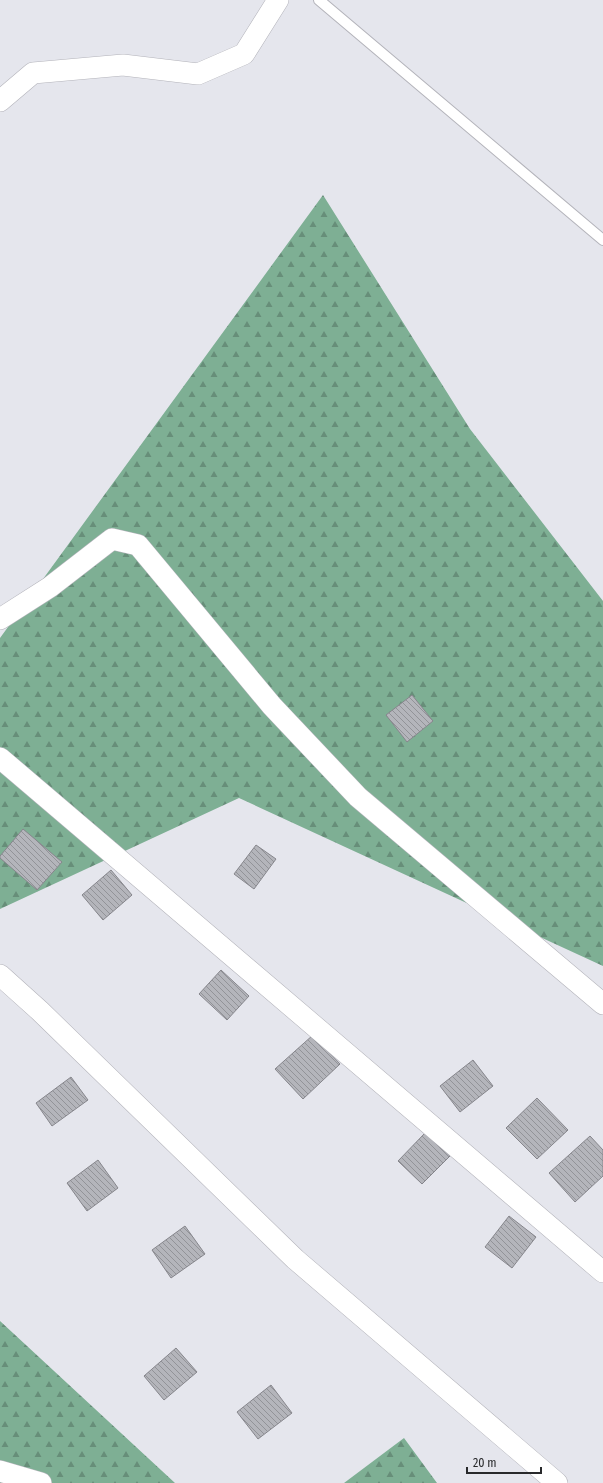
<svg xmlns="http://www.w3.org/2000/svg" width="603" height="1483" font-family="'Fira Sans Condensed',sans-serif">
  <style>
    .forest { fill: url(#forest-firs) }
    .building { fill: url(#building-back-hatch); stroke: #86868c }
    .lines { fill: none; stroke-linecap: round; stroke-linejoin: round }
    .service-casing { stroke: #b3b3ba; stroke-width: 12 }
    .minor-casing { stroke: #b3b3ba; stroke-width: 22 }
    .service { stroke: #fff; stroke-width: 10 }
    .minor { stroke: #fff; stroke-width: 21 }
  </style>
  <defs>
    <pattern id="forest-firs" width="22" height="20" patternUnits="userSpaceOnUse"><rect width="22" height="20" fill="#7eaf94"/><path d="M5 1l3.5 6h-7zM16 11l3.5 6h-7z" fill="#678e79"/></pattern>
    <pattern id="building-back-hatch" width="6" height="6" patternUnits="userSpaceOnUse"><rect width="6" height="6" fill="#b4b5bb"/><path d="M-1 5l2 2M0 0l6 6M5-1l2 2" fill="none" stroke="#929398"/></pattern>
  </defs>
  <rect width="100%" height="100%" fill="#e5e6ed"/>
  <path class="forest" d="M 323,195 L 470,429 L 603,601 L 603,966 L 239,798 L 0,909 L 0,638 Z
    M 0,1321 L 175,1483 L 0,1483 Z
    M 404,1438 L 437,1483 L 344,1483 Z"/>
  <path class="building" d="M 412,695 L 433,721 L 407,742 L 386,715 Z
    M 23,829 L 62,862 L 37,890 L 0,858 L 0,856 Z
    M 256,845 L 276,859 L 254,889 L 234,874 Z
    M 111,870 L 132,895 L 103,920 L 82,895 Z
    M 221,970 L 249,996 L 227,1020 L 199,994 Z
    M 313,1035 L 340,1064 L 303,1099 L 275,1069 Z
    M 473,1060 L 493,1086 L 460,1112 L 440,1086 Z
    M 71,1077 L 88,1100 L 52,1126 L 36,1103 Z
    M 537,1098 L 568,1130 L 537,1159 L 506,1128 Z
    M 425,1133 L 450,1156 L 422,1184 L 398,1161 Z
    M 590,1136 L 603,1150 L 603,1176 L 575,1202 L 549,1173 Z
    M 98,1160 L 118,1188 L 87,1211 L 67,1183 Z
    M 509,1216 L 536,1237 L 512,1268 L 485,1247 Z
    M 185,1226 L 205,1254 L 171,1278 L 152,1250 Z
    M 176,1348 L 197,1372 L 164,1400 L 144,1376 Z
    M 271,1385 L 292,1413 L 258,1439 L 237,1412 Z"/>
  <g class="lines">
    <g class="service-casing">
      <path id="service" d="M 319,0 L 603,240"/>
    </g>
    <g class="minor-casing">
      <path id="minor" d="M 0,101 L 33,73 L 123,65 L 198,74 L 244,54 L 278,0
        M 0,619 L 50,587 L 112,539 L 138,545 L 272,706 L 358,797 L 603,1004
        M 0,758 L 603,1272
        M 0,975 L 40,1011 L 295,1259 L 557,1483
        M 0,1471 L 41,1483"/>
    </g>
    <use href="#service" class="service"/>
    <use href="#minor" class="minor"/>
  </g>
  <path d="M467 1467v6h74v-6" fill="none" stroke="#28292b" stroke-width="2"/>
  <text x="473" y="1467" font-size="12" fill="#28292b" stroke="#e5e6ed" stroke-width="3" paint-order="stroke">20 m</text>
</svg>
